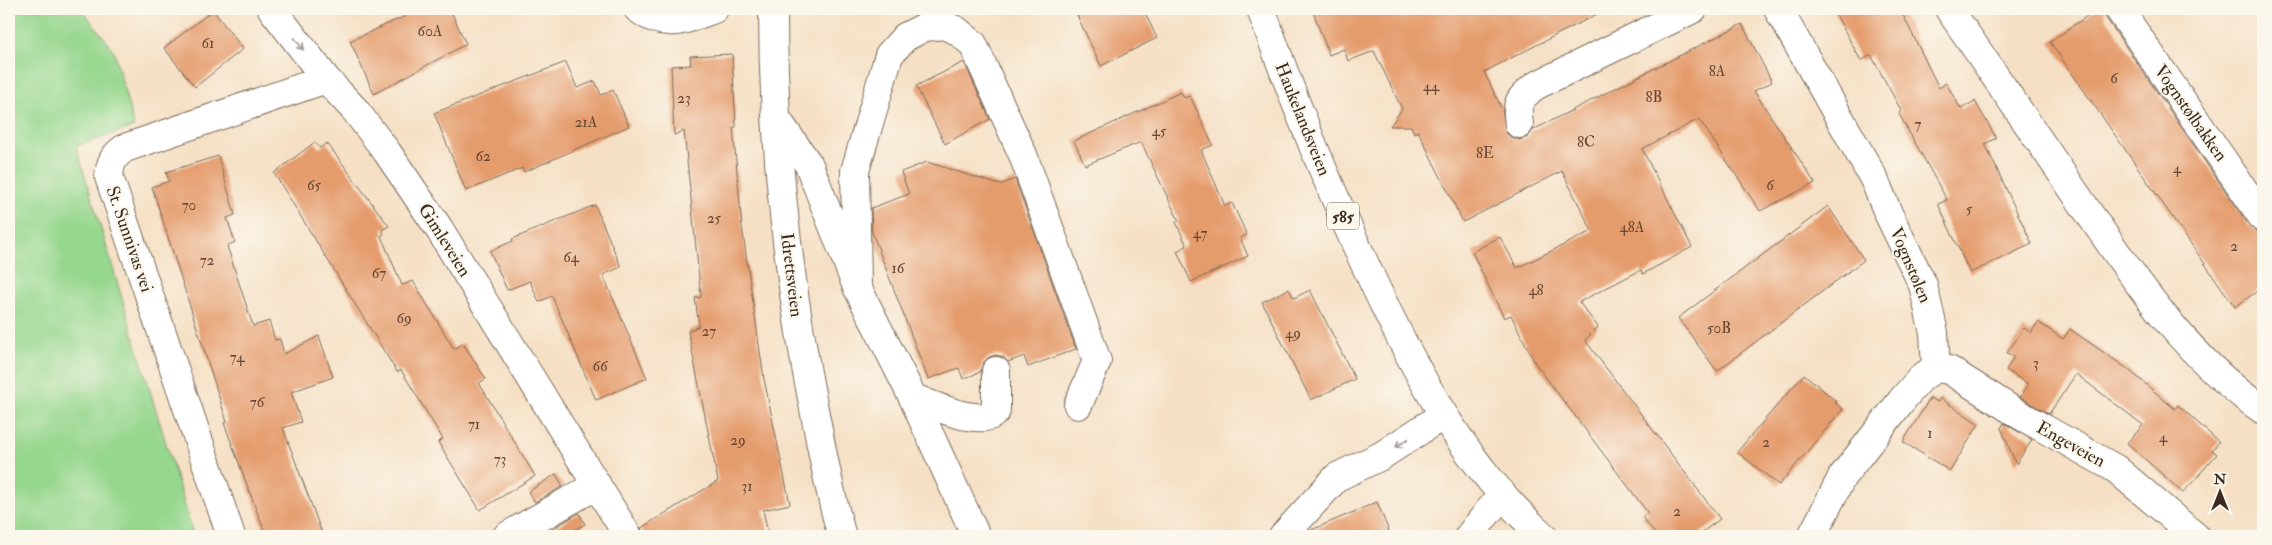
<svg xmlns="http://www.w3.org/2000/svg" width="2272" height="545" font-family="'IM FELL Double Pica',serif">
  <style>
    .green { fill: #96d78e; stroke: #688056 }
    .building { fill: #e59c6d }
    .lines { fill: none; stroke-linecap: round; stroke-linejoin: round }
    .minor-casing { stroke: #7c6a58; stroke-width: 30 }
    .major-casing { stroke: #7c6a58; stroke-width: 30 }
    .minor { stroke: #fff; stroke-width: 28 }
    .major { stroke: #fff; stroke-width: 28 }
    .oneway { stroke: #a79f9a }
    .labels { text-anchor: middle; stroke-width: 4; stroke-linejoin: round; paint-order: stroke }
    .number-label { font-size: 15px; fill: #664632 }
    .shield { fill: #fbf7ec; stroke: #75685c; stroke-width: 1 }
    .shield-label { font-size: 16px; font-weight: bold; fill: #3b2a1e }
    .street-label { font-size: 18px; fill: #3b2a1e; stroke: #fbf7ec }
  </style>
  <rect width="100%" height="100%" fill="#fbf7ec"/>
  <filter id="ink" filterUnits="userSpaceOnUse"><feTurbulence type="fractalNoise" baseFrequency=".02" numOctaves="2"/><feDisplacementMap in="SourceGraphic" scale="10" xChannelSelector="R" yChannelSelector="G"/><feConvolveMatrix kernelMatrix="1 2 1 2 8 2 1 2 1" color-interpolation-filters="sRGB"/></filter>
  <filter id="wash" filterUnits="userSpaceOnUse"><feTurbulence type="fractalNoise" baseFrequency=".0096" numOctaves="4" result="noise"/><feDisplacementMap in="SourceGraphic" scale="20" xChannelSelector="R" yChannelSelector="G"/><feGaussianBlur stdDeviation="1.12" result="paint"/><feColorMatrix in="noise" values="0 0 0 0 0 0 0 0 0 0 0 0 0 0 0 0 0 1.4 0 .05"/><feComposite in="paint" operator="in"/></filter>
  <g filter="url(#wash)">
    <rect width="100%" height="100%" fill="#f5e0c5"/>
    <path class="green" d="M 9,9 L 82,9 L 114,51 L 134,127 L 76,146 L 194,536 L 9,536 Z"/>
    <g id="blocks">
      <path class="building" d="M 421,9 L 450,9 L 466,44 L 374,94 L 350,41 Z
        M 1074,9 L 1143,9 L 1157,38 L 1101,66 Z
        M 1312,9 L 1607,9 L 1484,72 L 1502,109 L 1506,133 L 1512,138 L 1520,140 L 1528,137 L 1533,130 L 1742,24 L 1772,82 L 1754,91 L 1815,183 L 1760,211 L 1699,119 L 1642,149 L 1692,247 L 1643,274 L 1641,270 L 1579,302 L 1598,327 L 1585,340 L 1720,519 L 1697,536 L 1657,536 L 1642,517 L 1648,513 L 1535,363 L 1511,315 L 1504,318 L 1472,252 L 1500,237 L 1517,268 L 1592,231 L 1562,171 L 1463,222 L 1418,131 L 1414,133 L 1411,126 L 1390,126 L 1402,109 L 1374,51 L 1348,61 L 1344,49 L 1329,55 Z
        M 1833,9 L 1900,9 L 1939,88 L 1946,83 L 1961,109 L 1975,101 L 1996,138 L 1985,144 L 2032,244 L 1970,273 L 1938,204 L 1947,200 L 1899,114 L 1901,110 L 1871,55 L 1861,61 Z
        M 2097,9 L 2104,9 L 2106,18 L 2250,227 L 2263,235 L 2263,287 L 2235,307 L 2050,42 Z
        M 213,10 L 243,49 L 195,87 L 164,48 Z
        M 732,54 L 736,127 L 733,128 L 742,227 L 764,379 L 790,504 L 763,510 L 768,533 L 752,536 L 644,536 L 641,528 L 718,481 L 688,331 L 699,326 L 695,298 L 701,297 L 684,131 L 674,135 L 671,66 L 691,65 L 690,56 Z
        M 566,62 L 577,88 L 595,81 L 601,95 L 613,90 L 629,126 L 524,172 L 522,168 L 466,191 L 434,113 Z
        M 964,62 L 990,119 L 945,144 L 916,86 Z
        M 1181,92 L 1184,98 L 1190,96 L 1213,145 L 1201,150 L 1225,206 L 1232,203 L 1247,235 L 1240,238 L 1248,256 L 1191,282 L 1177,251 L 1187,246 L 1176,222 L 1179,221 L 1141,142 L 1085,165 L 1074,141 Z
        M 315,142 L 320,148 L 327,143 L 389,226 L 382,230 L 384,234 L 381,236 L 402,285 L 413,281 L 454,349 L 463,343 L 486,379 L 479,383 L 535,476 L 480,510 L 438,442 L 443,439 L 401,370 L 397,372 L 274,173 Z
        M 218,156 L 235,215 L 227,218 L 235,242 L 227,246 L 253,326 L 269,321 L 275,340 L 280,339 L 284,354 L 319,336 L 333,377 L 291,392 L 301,422 L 283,428 L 323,536 L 266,536 L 224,423 L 227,422 L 152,187 L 169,181 L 166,172 Z
        M 927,162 L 1000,185 L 1015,179 L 1076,349 L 1028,367 L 1024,356 L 1008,362 L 1003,357 L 996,355 L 989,357 L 983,363 L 980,372 L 963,379 L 959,368 L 928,379 L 872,232 L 871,208 L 909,194 L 901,172 Z
        M 595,205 L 621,267 L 603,275 L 647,378 L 596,400 L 552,296 L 539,302 L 530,281 L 507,290 L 490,251 L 513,241 L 512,239 Z
        M 1828,206 L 1864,260 L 1717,371 L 1678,318 Z
        M 1289,289 L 1294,298 L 1310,290 L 1355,379 L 1311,400 L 1262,302 Z
        M 2038,322 L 2063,339 L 2070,329 L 2129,370 L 2175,409 L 2178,405 L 2219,442 L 2212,450 L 2217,454 L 2183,493 L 2127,443 L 2143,425 L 2076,374 L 2049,414 L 2020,397 L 2028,384 L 2006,370 L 2014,357 L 2007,353 L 2024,328 L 2031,333 Z
        M 1804,374 L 1837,402 L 1835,403 L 1843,409 L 1779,485 L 1737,452 Z
        M 1930,398 L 1938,402 L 1940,398 L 1979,424 L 1950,471 L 1903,442 Z
        M 2004,423 L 2032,440 L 2016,464 L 2001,428 Z
        M 556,474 L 563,486 L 535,502 L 528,492 Z
        M 1377,502 L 1391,536 L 1304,536 L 1309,531 Z
        M 579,513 L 585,524 L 565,536 L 556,536 L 552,529 Z"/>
    </g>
  </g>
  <g filter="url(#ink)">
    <use href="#blocks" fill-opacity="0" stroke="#7c6a58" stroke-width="1"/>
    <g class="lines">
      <g class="minor-casing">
        <path id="minor" d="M 272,9 L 326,79 L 355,110 L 387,152 L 438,227 L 628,536
          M 638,9 C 666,30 684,20 714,9
          M 773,9 C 773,144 788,282 815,414 C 823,455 830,496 842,536
          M 1778,9 L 1874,179 L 1888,213 L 1923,285 L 1934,333 L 1936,368
          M 1949,9 C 1993,73 2036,136 2080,200 C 2133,277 2185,357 2263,410
          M 2119,9 L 2263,218
          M 778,121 L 809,165 L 857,287 L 913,398 L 976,536
          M 1519,124 C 1516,102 1518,100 1535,86 L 1693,9
          M 857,287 L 855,171 L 889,55 L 905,37 L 925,27 L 943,25 L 956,30 L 973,44 L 1023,155 L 1097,361 L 1078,405
          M 1936,368 L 1949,370 L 2020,415 L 2116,469 L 2195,536
          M 913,398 C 931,404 983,429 996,411 L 996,371
          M 231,536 L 109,177 C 110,163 113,156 125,148 L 326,79
          M 507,536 L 597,485
          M 1283,536 L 1337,477 L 1381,456 L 1442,416
          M 1469,536 L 1501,496
          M 1812,536 L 1842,477 L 1902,400 L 1922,377 L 1936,368"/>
      </g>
      <g class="major-casing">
        <path id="major" d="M 1261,9 C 1291,94 1324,176 1362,258 C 1409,360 1459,460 1543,536"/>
      </g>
      <use href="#minor" class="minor"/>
      <use href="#major" class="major"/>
    </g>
    <defs><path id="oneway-shaft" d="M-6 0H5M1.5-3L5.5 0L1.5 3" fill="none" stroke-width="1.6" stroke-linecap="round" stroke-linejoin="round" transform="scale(1.25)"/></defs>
    <g class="oneway">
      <use href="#oneway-shaft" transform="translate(299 44) rotate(53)"/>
      <use href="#oneway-shaft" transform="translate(1402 443) rotate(147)"/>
    </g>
  </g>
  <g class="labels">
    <g class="number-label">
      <text x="430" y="36">60A</text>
      <text x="208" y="48">61</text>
      <text x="1717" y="76">8A</text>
      <text x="2114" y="83">6</text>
      <text x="1431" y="91">44</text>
      <text x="1654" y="102">8B</text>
      <text x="684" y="103">23</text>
      <text x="586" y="127">21A</text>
      <text x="1918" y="129">7</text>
      <text x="1159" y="136">45</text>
      <text x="1586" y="147">8C</text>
      <text x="1485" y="158">8E</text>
      <text x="483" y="161">62</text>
      <text x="2177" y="173">4</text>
      <text x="314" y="190">65</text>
      <text x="1770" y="190">6</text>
      <text x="189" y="210">70</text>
      <text x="1969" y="214">5</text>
      <text x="714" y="223">25</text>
      <text x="1632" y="232">48A</text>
      <text x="1200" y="238">47</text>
      <text x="2234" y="251">2</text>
      <text x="571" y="262">64</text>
      <text x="207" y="265">72</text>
      <text x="898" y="273">16</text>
      <text x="379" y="278">67</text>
      <text x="1536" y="295">48</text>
      <text x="404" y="323">69</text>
      <text x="1719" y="333">50B</text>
      <text x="709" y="336">27</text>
      <text x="1293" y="338">49</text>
      <text x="237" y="362">74</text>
      <text x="2036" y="368">3</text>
      <text x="600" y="371">66</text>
      <text x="257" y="407">76</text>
      <text x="474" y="429">71</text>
      <text x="1930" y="438">1</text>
      <text x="2163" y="442">4</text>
      <text x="738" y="445">29</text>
      <text x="1766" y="447">2</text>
      <text x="500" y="464">73</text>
      <text x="747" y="491">31</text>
      <text x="1677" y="516">2</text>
    </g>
    <rect class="shield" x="1327" y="202.5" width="32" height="27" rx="4"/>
    <g class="shield-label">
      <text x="1343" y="222">585</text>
    </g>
    <g class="street-label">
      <text transform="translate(2191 113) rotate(55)" y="6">Vognstølbakken</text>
      <text transform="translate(1303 119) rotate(68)" y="6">Haukelandsveien</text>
      <text transform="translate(130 239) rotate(71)" y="6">St. Sunnivas vei</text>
      <text transform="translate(445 240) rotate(58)" y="6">Gimleveien</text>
      <text transform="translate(1911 265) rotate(67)" y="6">Vognstølen</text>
      <text transform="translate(792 275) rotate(83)" y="6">Idrettsveien</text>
      <text transform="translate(2071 444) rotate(29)" y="6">Engeveien</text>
    </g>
  </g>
  <rect width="2272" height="545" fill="none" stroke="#fbf7ec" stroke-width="30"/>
  <g transform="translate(2220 492)" stroke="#fbf7ec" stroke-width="4" paint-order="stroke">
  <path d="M0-4L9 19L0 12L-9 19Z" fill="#3b2a1e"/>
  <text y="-8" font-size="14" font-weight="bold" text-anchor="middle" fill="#3b2a1e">N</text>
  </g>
</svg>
